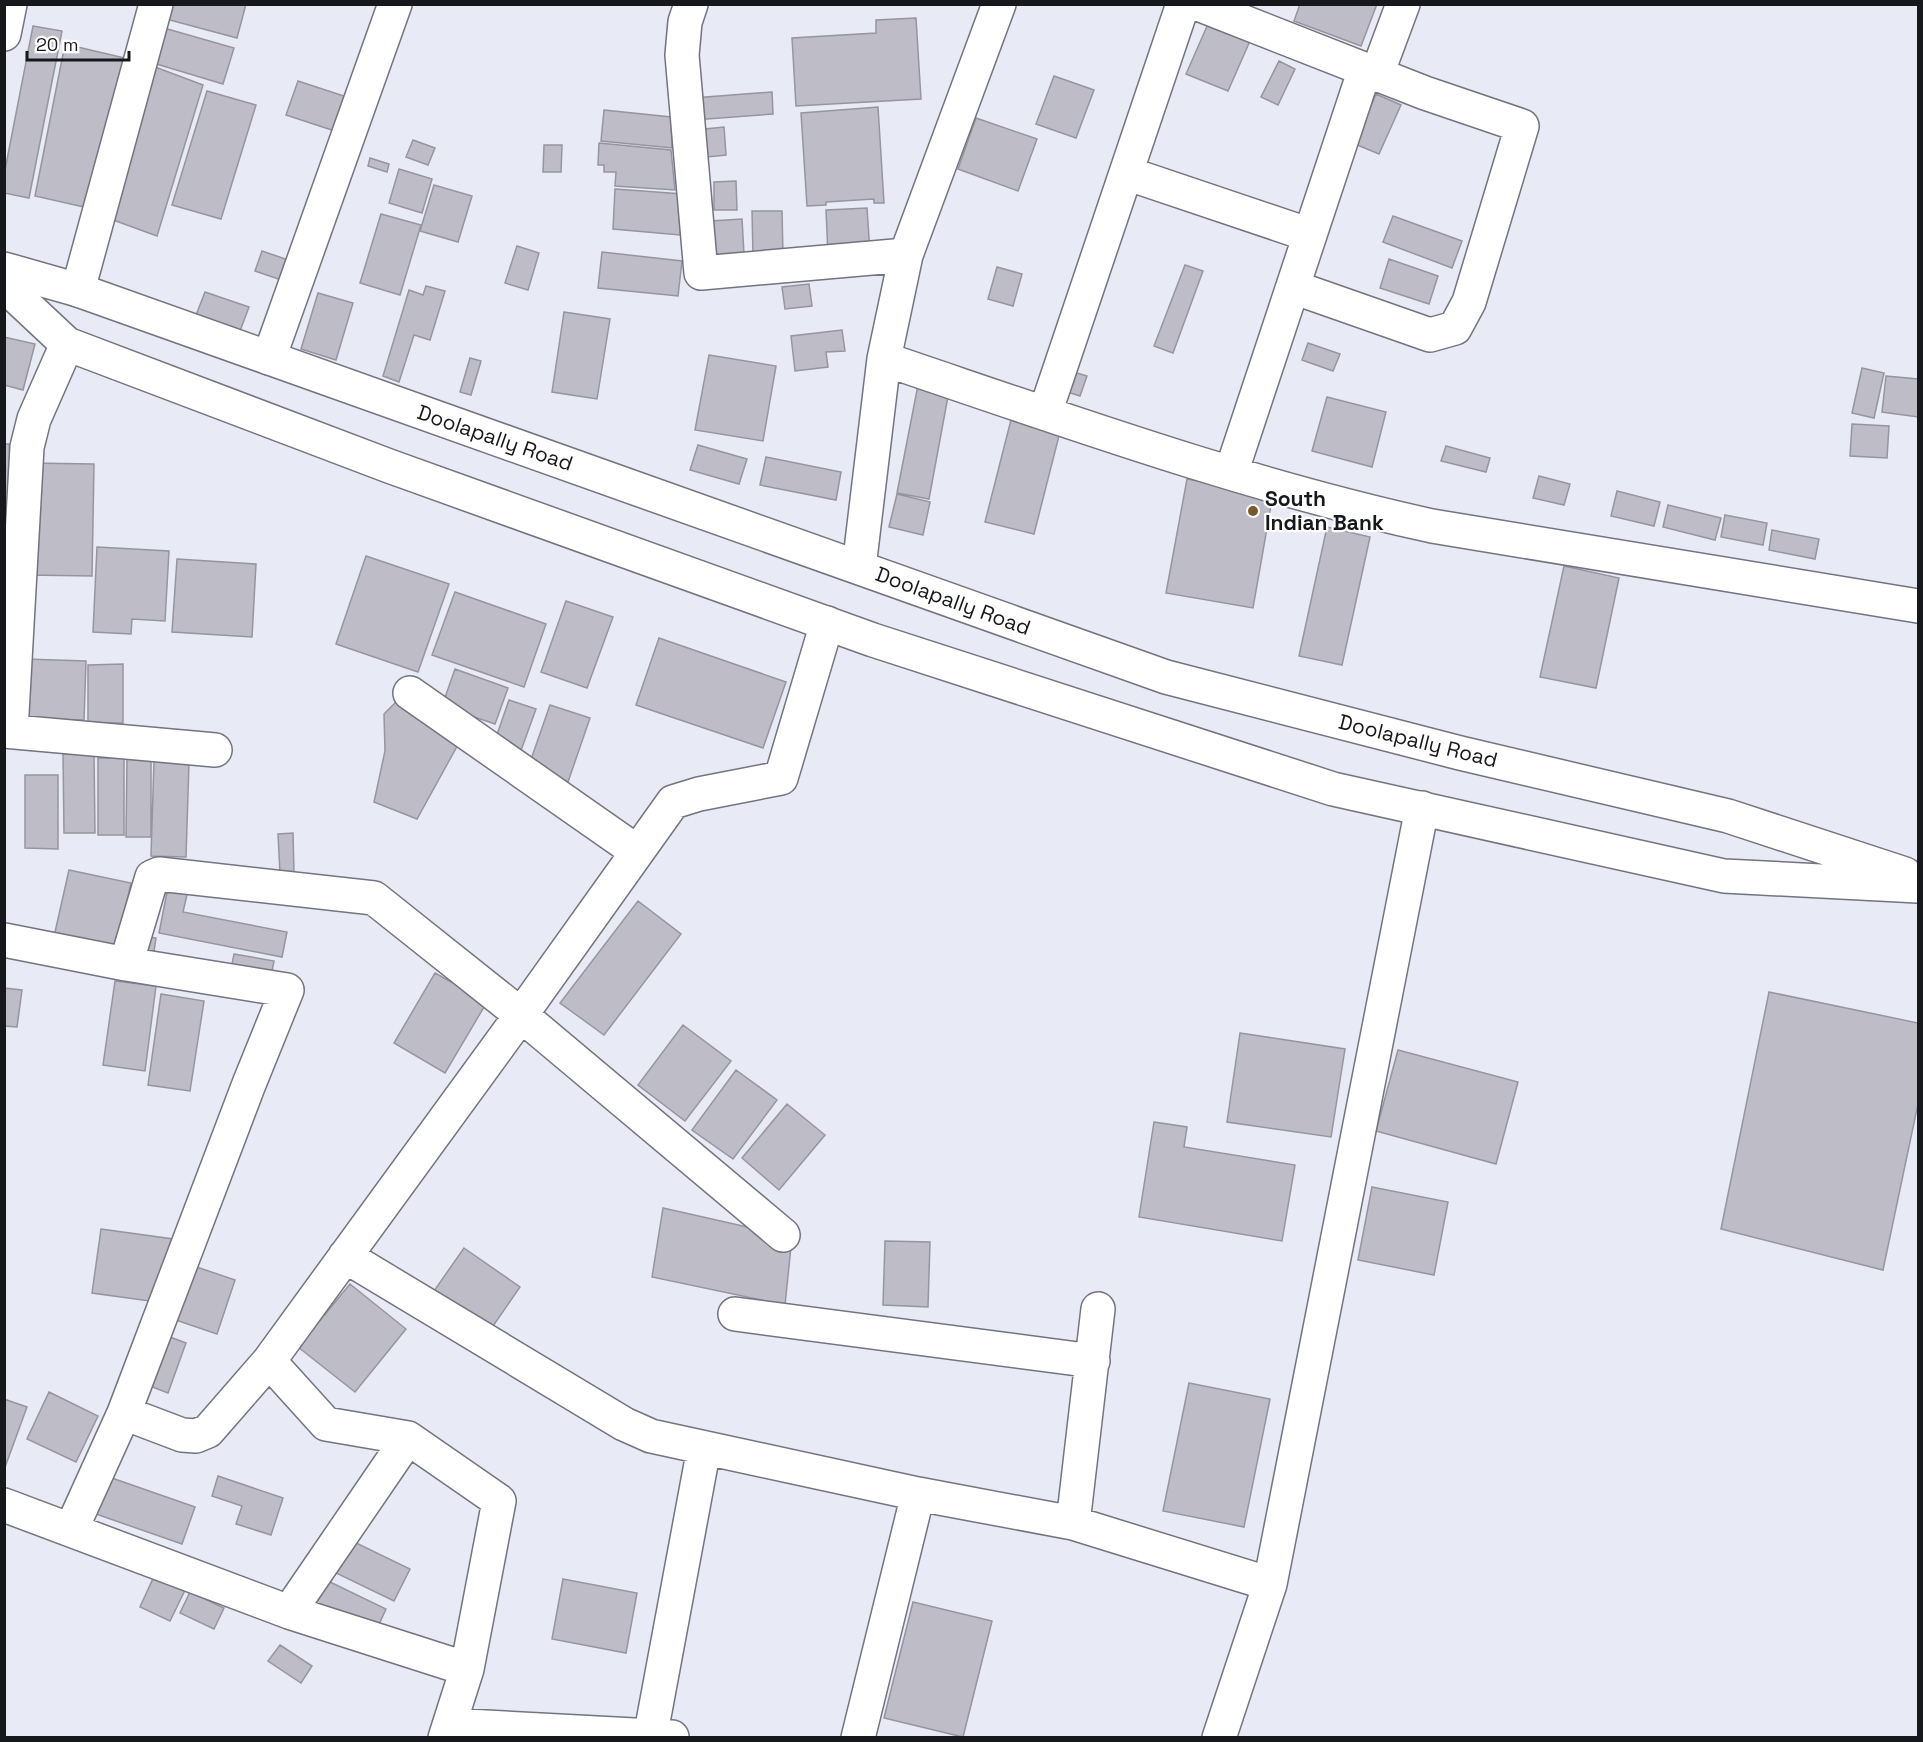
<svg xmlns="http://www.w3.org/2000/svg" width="1923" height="1742" font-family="'Space Grotesk',sans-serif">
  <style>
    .building { fill: #bebdc7; stroke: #96959f; stroke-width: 1.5 }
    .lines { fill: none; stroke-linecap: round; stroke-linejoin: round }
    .minor-casing { stroke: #72747e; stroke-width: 36 }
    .secondary-casing { stroke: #72747e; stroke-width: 36 }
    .minor { stroke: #fff; stroke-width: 33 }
    .secondary { stroke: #fff; stroke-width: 33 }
    .poi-dot { fill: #785a2e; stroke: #fff; stroke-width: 2 }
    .labels { text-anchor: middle; stroke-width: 4.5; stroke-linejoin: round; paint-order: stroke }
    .street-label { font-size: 21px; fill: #17181c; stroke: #fff }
    .poi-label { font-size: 21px; font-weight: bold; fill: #17181c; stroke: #fff; text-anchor: start }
  </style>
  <rect width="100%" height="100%" fill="#e8eaf5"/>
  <path class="building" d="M 170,4 L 246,4 L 237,38 L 166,19 Z
    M 1300,4 L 1377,4 L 1361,46 L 1294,21 Z
    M 916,18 L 921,99 L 796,106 L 792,38 L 876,33 L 876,20 Z
    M 1208,24 L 1250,41 L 1228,91 L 1186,74 Z
    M 33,26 L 62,31 L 29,198 L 4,193 L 4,175 Z
    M 164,28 L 234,48 L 223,84 L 153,63 Z
    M 65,44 L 129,59 L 93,209 L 35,196 Z
    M 1279,61 L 1295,69 L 1278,105 L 1261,97 Z
    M 155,67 L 203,85 L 157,236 L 105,217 Z
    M 1054,76 L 1094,90 L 1076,138 L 1036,124 Z
    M 298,81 L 359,101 L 347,135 L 286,115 Z
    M 207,91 L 256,105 L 221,219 L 172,205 Z
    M 772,92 L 773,114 L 694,120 L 693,98 Z
    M 1376,94 L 1401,105 L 1379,154 L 1355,144 Z
    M 878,107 L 884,203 L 874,203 L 874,199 L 826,202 L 826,205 L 807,206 L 801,113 Z
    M 604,110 L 671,117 L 672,148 L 601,141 Z
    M 976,118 L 1037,139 L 1018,191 L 958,169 Z
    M 724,127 L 726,155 L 707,157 L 705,129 Z
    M 413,140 L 435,148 L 428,165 L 406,157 Z
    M 599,143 L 671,150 L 675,190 L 615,186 L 616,172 L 604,172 L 604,165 L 598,165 Z
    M 544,145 L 562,145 L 561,172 L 543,172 Z
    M 370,158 L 389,164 L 387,172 L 368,166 Z
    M 399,169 L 432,179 L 422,213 L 389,203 Z
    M 736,181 L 737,210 L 714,210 L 714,182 Z
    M 434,185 L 472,196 L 458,242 L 420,231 Z
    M 615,189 L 683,194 L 680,235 L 613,229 Z
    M 867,208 L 870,253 L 828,255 L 826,210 Z
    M 752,211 L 782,211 L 783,255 L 753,256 Z
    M 381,214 L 421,225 L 400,295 L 360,283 Z
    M 1393,216 L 1462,241 L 1452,268 L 1383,242 Z
    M 742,219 L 744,254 L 713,256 L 711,221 Z
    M 517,246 L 539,253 L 528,290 L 505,283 Z
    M 262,251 L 300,264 L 293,284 L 255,271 Z
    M 602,252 L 682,261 L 678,296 L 598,288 Z
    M 1389,259 L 1438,276 L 1429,304 L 1380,288 Z
    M 1185,265 L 1203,271 L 1173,353 L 1154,346 Z
    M 997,267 L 1022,274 L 1013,306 L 988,299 Z
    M 809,284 L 812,306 L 785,309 L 782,287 Z
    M 426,286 L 445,291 L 430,340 L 414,335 L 399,382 L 383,376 L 409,290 L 423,295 Z
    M 205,292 L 249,307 L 237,339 L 193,323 Z
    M 318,293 L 353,303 L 336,360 L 301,349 Z
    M 564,312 L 610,319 L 597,399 L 552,392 Z
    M 842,330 L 845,351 L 826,352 L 828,367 L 795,371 L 791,336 Z
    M 4,337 L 35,344 L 23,390 L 4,385 Z
    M 1308,343 L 1340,354 L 1333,371 L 1302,360 Z
    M 709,355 L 776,366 L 763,441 L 695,430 Z
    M 470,358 L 481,361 L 471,395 L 460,392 Z
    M 1862,368 L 1884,373 L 1874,418 L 1852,413 Z
    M 1067,370 L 1087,376 L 1080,396 L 1061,390 Z
    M 1886,376 L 1918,379 L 1918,417 L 1882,412 Z
    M 918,385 L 949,391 L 929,499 L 897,493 Z
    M 1327,397 L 1386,412 L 1372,467 L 1312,451 Z
    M 1013,412 L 1062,424 L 1034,534 L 985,522 Z
    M 1852,424 L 1889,426 L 1887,458 L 1850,456 Z
    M 4,444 L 9,444 L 16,535 L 4,536 Z
    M 698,445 L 747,459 L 739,484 L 690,470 Z
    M 1446,446 L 1490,458 L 1486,472 L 1441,461 Z
    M 766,457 L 841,472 L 836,500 L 760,485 Z
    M 29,463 L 94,464 L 92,576 L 27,575 Z
    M 1539,476 L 1570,484 L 1564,505 L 1533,498 Z
    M 1187,479 L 1273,494 L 1253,608 L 1166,593 Z
    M 1617,491 L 1660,502 L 1654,526 L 1611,516 Z
    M 897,494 L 930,502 L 923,535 L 889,527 Z
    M 1668,505 L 1721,518 L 1715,540 L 1663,527 Z
    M 1725,515 L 1767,523 L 1763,545 L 1721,537 Z
    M 1327,527 L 1370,537 L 1342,665 L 1299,656 Z
    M 1772,530 L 1819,539 L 1815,559 L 1769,550 Z
    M 97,547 L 169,551 L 165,621 L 132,619 L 131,634 L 93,632 Z
    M 366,556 L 449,584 L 418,672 L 336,644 Z
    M 177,559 L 256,564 L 252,637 L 172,632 Z
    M 1564,566 L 1619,578 L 1596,688 L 1540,677 Z
    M 455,592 L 546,624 L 524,687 L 432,655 Z
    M 566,601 L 613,617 L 587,688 L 541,672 Z
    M 659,638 L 786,682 L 763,748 L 636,705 Z
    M 25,659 L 86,661 L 84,720 L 23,719 Z
    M 123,664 L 123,723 L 88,723 L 88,665 Z
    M 455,669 L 508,688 L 495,724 L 442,706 Z
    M 400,698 L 460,741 L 417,819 L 374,802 L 385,751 L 384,714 Z
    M 509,700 L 536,709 L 519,756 L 493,746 Z
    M 550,705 L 590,718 L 568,782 L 528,768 Z
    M 63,754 L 94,754 L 95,833 L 64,833 Z
    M 98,758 L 124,758 L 124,835 L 98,835 Z
    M 127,758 L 151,758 L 151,837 L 126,837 Z
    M 154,761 L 189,762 L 186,857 L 151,856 Z
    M 25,775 L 58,775 L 58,849 L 25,848 Z
    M 293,833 L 294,873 L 280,873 L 278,834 Z
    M 69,870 L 131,883 L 115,954 L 53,941 Z
    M 168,887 L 188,890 L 183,912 L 287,932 L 282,957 L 159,933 Z
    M 638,901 L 681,934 L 604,1035 L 560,1003 Z
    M 144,936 L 156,938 L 152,964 L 140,961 Z
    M 234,954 L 274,961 L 270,981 L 230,974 Z
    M 435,973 L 487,1002 L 445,1073 L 394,1043 Z
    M 115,981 L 156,986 L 145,1071 L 103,1065 Z
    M 4,988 L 22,990 L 17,1027 L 4,1026 Z
    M 1769,992 L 1918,1023 L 1918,1104 L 1883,1270 L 1721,1229 Z
    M 161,994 L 204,1001 L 190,1091 L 148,1085 Z
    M 683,1025 L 731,1061 L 685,1121 L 638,1085 Z
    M 1240,1033 L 1345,1049 L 1331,1137 L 1227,1122 Z
    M 1398,1050 L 1518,1082 L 1496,1164 L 1376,1131 Z
    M 736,1070 L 777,1100 L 733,1159 L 692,1130 Z
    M 787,1104 L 825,1135 L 779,1190 L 742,1158 Z
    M 1154,1122 L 1187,1127 L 1184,1147 L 1295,1165 L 1282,1241 L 1139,1217 Z
    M 1372,1187 L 1448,1202 L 1434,1275 L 1358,1260 Z
    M 663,1208 L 792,1237 L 785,1305 L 652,1277 Z
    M 101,1229 L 173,1239 L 164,1303 L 92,1293 Z
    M 885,1241 L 930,1242 L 928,1307 L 883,1305 Z
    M 464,1248 L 520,1287 L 491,1329 L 434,1291 Z
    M 185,1263 L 235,1280 L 217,1334 L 167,1317 Z
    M 350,1284 L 406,1329 L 355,1392 L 298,1347 Z
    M 162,1334 L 186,1343 L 168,1393 L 145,1384 Z
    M 1189,1383 L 1270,1399 L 1244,1527 L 1163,1511 Z
    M 49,1392 L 98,1416 L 76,1462 L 27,1439 Z
    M 4,1399 L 27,1407 L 4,1470 Z
    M 218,1476 L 283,1498 L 271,1535 L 236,1524 L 242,1506 L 212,1496 Z
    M 109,1477 L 195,1507 L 182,1544 L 96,1514 Z
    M 350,1540 L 410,1569 L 394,1601 L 334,1572 Z
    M 156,1572 L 187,1586 L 170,1621 L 140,1607 Z
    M 563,1579 L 637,1593 L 626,1653 L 552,1639 Z
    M 328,1581 L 386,1609 L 375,1633 L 316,1604 Z
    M 190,1592 L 224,1608 L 214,1629 L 180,1613 Z
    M 913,1602 L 992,1621 L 963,1737 L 884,1718 Z
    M 280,1645 L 312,1666 L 301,1683 L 268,1661 Z"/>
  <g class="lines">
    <g class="minor-casing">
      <path id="minor" d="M 691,4 L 685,22 L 682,55 L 701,273 L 906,255
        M 1198,4 L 1425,93 L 1522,126 L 1469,302 L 1455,328 L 1430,335 L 1293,287
        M 4,34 L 10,4
        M 1377,74 L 1403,4
        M 1126,173 L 1310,235
        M 78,290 L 156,4
        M 269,358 L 395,4
        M 884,359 C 1065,420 1245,485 1432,526 L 1918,606
        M 1045,413 L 1183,4
        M 1231,473 L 1365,69
        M 859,567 L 884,359 L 906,255 L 999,4
        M 410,693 L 636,851
        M 4,731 L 215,750
        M 11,731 L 27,447 L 34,419 L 67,344
        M 4,940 L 126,964 L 287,990 L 249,1084 L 124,1413 L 71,1530
        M 126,964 L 152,877 L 159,874 L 374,898 L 521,1015 L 783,1235
        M 345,1256 L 624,1424 L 651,1436 L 918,1494 L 1073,1523 L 1270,1584
        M 735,1314 L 1093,1361
        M 124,1413 L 182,1435 L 196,1436 L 208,1431 L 269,1361
        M 4,1505 L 289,1612 L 467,1669
        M 1073,1523 L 1098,1309
        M 289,1612 L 408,1438
        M 449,1725 L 672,1737
        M 445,1738 L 467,1669 L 499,1501 L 408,1438 L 326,1424 L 269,1361 L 521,1015 L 673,802 L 699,794 L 781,778 L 827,623
        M 650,1738 L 704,1448
        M 858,1738 L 918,1494
        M 1219,1738 L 1270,1584 L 1422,808"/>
    </g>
    <g class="secondary-casing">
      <path id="secondary" d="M 4,269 L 78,290 L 1166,677 L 1460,753 L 1728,816 L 1905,874
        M 4,285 L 67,344 L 389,466 L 873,640 L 1333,789 L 1724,876 L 1918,886"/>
    </g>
    <use href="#minor" class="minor"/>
    <use href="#secondary" class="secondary"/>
  </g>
  <circle class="poi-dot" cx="1253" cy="511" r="6"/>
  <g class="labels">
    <g class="street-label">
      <text transform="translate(495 438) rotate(19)" y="7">Doolapally Road</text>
      <text transform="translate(953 601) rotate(20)" y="7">Doolapally Road</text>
      <text transform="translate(1418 741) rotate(14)" y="7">Doolapally Road</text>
    </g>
    <g class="poi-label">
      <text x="1265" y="506">South<tspan x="1265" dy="24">Indian Bank</tspan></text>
    </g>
  </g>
  <rect width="1923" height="1742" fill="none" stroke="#17181c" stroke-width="12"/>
  <path d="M27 51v9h102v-9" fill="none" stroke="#17181c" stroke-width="3"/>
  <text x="36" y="51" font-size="18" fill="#17181c" stroke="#ffffff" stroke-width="4.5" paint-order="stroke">20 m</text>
</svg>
